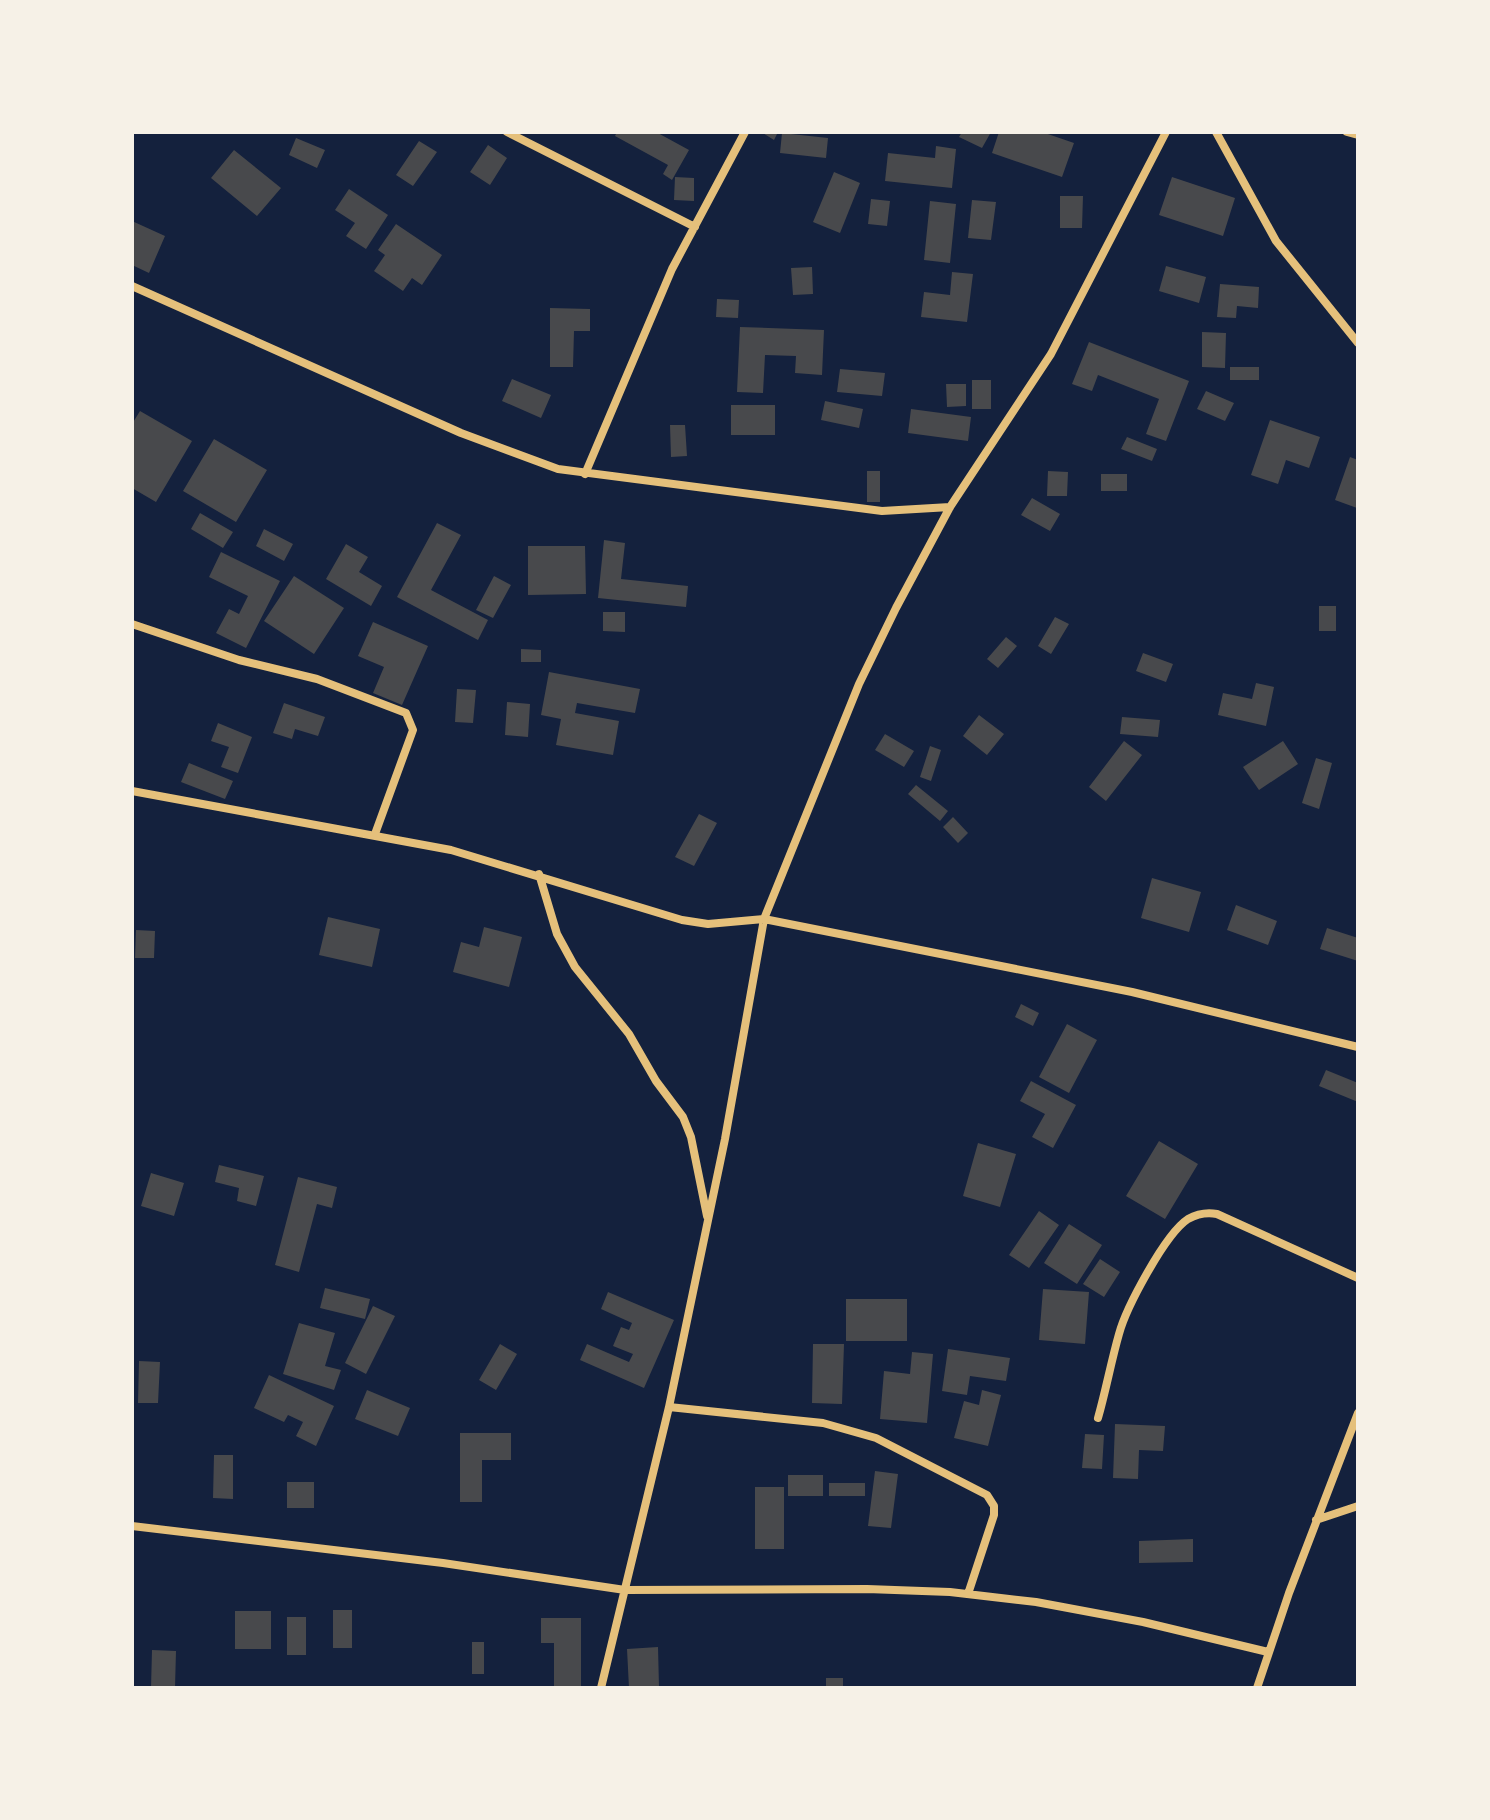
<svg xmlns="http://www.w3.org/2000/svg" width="1490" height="1820" font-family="Poppins,sans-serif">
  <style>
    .building { fill: #48494c }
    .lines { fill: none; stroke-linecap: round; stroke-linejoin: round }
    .minor { stroke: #e5c07b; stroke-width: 8 }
  </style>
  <rect width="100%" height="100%" fill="#14213d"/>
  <path class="building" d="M 617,132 L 656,132 L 689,150 L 672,180 L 663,174 L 668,165 L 615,136 Z
    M 761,132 L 778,132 L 774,140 Z
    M 962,132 L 991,132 L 982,148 L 959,137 Z
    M 999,132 L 1042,132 L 1074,143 L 1062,177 L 992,153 Z
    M 782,133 L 828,138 L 826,158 L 780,153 Z
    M 296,138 L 325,150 L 317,168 L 289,155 Z
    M 419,141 L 437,152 L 413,186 L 396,175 Z
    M 488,145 L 507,158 L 490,185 L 470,172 Z
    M 936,146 L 956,149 L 952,188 L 885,181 L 888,153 L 935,158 Z
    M 234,150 L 281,188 L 257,216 L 211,178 Z
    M 834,172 L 860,183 L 840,233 L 813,222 Z
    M 675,177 L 694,178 L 694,201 L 674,200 Z
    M 1172,177 L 1235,198 L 1223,236 L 1159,215 Z
    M 349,189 L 388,215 L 366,249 L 346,236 L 355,223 L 335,210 Z
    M 1060,196 L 1083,196 L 1082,228 L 1060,228 Z
    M 871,199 L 890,201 L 887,226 L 868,224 Z
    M 972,200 L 996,202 L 991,240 L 968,238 Z
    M 930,201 L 956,204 L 950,263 L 924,260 Z
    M 132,221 L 165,236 L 149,273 L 132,265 Z
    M 396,224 L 442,255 L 422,285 L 412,278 L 403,291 L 374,271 L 385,255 L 378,250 Z
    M 1166,266 L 1206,277 L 1199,303 L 1159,291 Z
    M 812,267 L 813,294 L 793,295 L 791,268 Z
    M 952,272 L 973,274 L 967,322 L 921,317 L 924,292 L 950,295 Z
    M 1220,284 L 1259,287 L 1258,308 L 1237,306 L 1236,318 L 1217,317 Z
    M 717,299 L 739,300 L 738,318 L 716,317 Z
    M 550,308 L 590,309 L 590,331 L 574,331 L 573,367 L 550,367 Z
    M 740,327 L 824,330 L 822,375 L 795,373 L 796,356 L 765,355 L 763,393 L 737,392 Z
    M 1202,332 L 1226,333 L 1225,368 L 1202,367 Z
    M 1089,342 L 1189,381 L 1166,441 L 1146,434 L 1159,399 L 1098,375 L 1092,391 L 1072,384 Z
    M 1230,367 L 1259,367 L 1259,380 L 1230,380 Z
    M 840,369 L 885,373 L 882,396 L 837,392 Z
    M 512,379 L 551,395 L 541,418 L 502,401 Z
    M 972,380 L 991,380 L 991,409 L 972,409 Z
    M 946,384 L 966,384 L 966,406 L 947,407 Z
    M 1206,391 L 1234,403 L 1225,421 L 1197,409 Z
    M 825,401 L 863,409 L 859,428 L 821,420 Z
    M 731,405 L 775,405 L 775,435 L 731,435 Z
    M 911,409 L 971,417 L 968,441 L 908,433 Z
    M 140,411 L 192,441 L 156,502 L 132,488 L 132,424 Z
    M 1270,420 L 1320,437 L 1309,468 L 1286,460 L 1278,484 L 1251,475 Z
    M 670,425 L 685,425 L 687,456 L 671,457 Z
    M 1127,437 L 1157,449 L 1152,461 L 1121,449 Z
    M 214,439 L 267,470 L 236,522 L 183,491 Z
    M 1350,457 L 1358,460 L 1357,508 L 1335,500 Z
    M 867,471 L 880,471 L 880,502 L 867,502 Z
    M 1048,471 L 1068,472 L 1067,496 L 1047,496 Z
    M 1101,474 L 1127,474 L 1127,491 L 1101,491 Z
    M 1032,498 L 1060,514 L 1050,531 L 1021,515 Z
    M 200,513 L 233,532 L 223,548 L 191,529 Z
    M 437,523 L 461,535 L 431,590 L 488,620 L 478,640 L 397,597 Z
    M 264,529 L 293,544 L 284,561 L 256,546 Z
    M 604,540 L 625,543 L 621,579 L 688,586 L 686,607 L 598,598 Z
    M 346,544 L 368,557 L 359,572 L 382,586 L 371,606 L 326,579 Z
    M 528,546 L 585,546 L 586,594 L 528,595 Z
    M 221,552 L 280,581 L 246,648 L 216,633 L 229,609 L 239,614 L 248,596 L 209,577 Z
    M 294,576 L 344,608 L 314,654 L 264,621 Z
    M 494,576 L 511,585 L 493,618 L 476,610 Z
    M 1319,606 L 1336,606 L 1336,631 L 1319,631 Z
    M 603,612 L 625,612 L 625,632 L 603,631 Z
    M 1055,617 L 1069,624 L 1051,654 L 1038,646 Z
    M 373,622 L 428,646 L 402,705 L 373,693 L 384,667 L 358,656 Z
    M 1006,637 L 1017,646 L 998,668 L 987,659 Z
    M 521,649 L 541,650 L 541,662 L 521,662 Z
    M 1143,653 L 1173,664 L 1166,682 L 1136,671 Z
    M 549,672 L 640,689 L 635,713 L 577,703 L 575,713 L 619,721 L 613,755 L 556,745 L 561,719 L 541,715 Z
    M 1256,683 L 1274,687 L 1266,726 L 1218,715 L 1223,693 L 1252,699 Z
    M 457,689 L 476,690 L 473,723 L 455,722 Z
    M 507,702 L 530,704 L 528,737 L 505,735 Z
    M 284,703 L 325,717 L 318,736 L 295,729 L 292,739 L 273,733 Z
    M 979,715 L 1004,734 L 987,755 L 963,736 Z
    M 1122,717 L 1160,720 L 1158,737 L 1120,734 Z
    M 218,723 L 252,737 L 238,773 L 221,767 L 229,747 L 211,741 Z
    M 885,734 L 914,751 L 904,767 L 875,750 Z
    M 1124,741 L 1142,755 L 1106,801 L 1089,787 Z
    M 1283,741 L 1298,764 L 1259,790 L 1243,767 Z
    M 930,746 L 941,750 L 931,781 L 920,777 Z
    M 1316,758 L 1332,763 L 1319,809 L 1302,803 Z
    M 189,763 L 233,781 L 225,799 L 181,782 Z
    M 916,785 L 948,811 L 940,821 L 908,794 Z
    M 699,814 L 717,823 L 694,866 L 675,857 Z
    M 953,817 L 968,833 L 958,843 L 943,827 Z
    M 1152,878 L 1201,892 L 1189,932 L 1141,918 Z
    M 1236,905 L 1277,921 L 1268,945 L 1227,930 Z
    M 328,917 L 380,929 L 372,967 L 319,955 Z
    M 484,927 L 522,937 L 509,987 L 453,972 L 461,942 L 479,947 Z
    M 1327,928 L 1358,938 L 1358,961 L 1320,949 Z
    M 136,930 L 155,931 L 154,958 L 135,958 Z
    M 1021,1004 L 1039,1013 L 1033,1026 L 1015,1017 Z
    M 1067,1024 L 1097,1040 L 1069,1093 L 1039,1077 Z
    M 1326,1070 L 1358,1083 L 1358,1102 L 1319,1086 Z
    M 1031,1081 L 1076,1105 L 1053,1148 L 1032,1137 L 1045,1114 L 1020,1101 Z
    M 1159,1141 L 1198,1164 L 1165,1219 L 1126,1196 Z
    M 978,1143 L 1016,1154 L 1000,1207 L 963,1196 Z
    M 219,1165 L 264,1176 L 256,1206 L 237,1201 L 239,1188 L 215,1182 Z
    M 151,1173 L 184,1183 L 174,1216 L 141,1206 Z
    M 298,1177 L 337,1187 L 332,1208 L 317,1204 L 299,1272 L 275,1265 Z
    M 1039,1211 L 1059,1225 L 1029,1268 L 1009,1255 Z
    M 1069,1224 L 1102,1245 L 1077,1284 L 1044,1263 Z
    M 1100,1259 L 1120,1272 L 1104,1297 L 1083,1284 Z
    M 325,1288 L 370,1299 L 365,1319 L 320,1308 Z
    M 1043,1289 L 1089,1292 L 1085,1344 L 1039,1340 Z
    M 608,1292 L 674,1320 L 644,1388 L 580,1360 L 587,1344 L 629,1362 L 633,1354 L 613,1346 L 621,1327 L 629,1330 L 632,1323 L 601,1309 Z
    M 846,1299 L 907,1299 L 907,1341 L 846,1341 Z
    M 373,1306 L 395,1316 L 366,1374 L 345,1363 Z
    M 299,1323 L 335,1333 L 325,1366 L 341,1370 L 334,1390 L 283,1374 Z
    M 500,1344 L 517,1354 L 496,1390 L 479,1380 Z
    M 813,1344 L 844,1344 L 842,1404 L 812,1403 Z
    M 948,1349 L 1010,1358 L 1006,1381 L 970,1376 L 967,1395 L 942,1391 Z
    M 912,1352 L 933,1354 L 927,1423 L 880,1419 L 884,1371 L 910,1374 Z
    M 139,1361 L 160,1362 L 158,1403 L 138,1403 Z
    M 269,1375 L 334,1406 L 316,1446 L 296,1436 L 303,1422 L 288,1415 L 284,1422 L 254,1408 Z
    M 367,1390 L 410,1408 L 398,1436 L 355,1419 Z
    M 982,1390 L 1001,1395 L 988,1446 L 954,1438 L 964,1401 L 979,1405 Z
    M 1115,1424 L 1165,1426 L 1163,1451 L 1139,1450 L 1138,1479 L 1113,1478 Z
    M 460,1433 L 511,1433 L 511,1460 L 482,1460 L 482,1502 L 460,1502 Z
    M 1085,1434 L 1104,1435 L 1102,1469 L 1082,1468 Z
    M 214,1455 L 233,1455 L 233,1499 L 213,1498 Z
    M 875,1471 L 898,1474 L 891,1528 L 868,1526 Z
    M 788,1475 L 823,1475 L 823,1496 L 788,1496 Z
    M 287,1482 L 314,1482 L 314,1508 L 287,1508 Z
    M 829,1483 L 865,1483 L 865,1496 L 829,1496 Z
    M 755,1487 L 784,1487 L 784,1549 L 755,1549 Z
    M 1193,1539 L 1193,1562 L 1139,1563 L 1139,1541 Z
    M 333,1610 L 352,1610 L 352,1648 L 333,1648 Z
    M 235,1611 L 271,1611 L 271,1649 L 235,1649 Z
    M 287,1617 L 306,1617 L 306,1655 L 287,1655 Z
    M 541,1618 L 581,1618 L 581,1688 L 554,1688 L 554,1643 L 541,1643 Z
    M 472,1642 L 484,1642 L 484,1674 L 472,1674 Z
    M 658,1647 L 659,1687 L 629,1688 L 627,1649 Z
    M 152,1650 L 176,1651 L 175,1688 L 151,1688 Z
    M 826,1678 L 843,1678 L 843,1688 L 826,1688 Z"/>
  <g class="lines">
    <path class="minor" d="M 507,132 L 695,227
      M 1216,132 L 1276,241 L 1358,343
      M 1347,132 L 1358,135
      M 132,286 L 461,433 L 558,469 L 882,511 L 950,507
      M 585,474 L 672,269 L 745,132
      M 132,624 L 239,660 L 317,679 L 406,713 L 413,730 L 375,834
      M 132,791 L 451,850 L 682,920 L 708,924 L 764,919 L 1132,992 L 1358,1047
      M 539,874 L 557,934 L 575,967 L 629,1034 L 656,1081 L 683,1117 L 691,1137 L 707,1216
      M 669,1407 L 823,1423 L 876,1438 L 987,1495 L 994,1506 L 994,1515 L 968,1594
      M 1098,1418 C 1106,1390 1111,1362 1119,1334 C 1126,1308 1165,1234 1188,1219 C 1197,1214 1207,1212 1217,1214 L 1358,1278
      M 1316,1520 L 1358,1506
      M 132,1526 L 443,1563 L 625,1590 L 867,1589 L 950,1592 L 1036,1602 L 1143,1622 L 1268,1652
      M 601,1688 L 669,1407 L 725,1139 L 764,919 L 859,684 L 896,608 L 950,507 L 1051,354 L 1166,132
      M 1257,1688 L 1289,1593 L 1358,1413"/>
  </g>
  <rect width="1490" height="1820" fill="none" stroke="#f6f1e7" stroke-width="268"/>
</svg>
